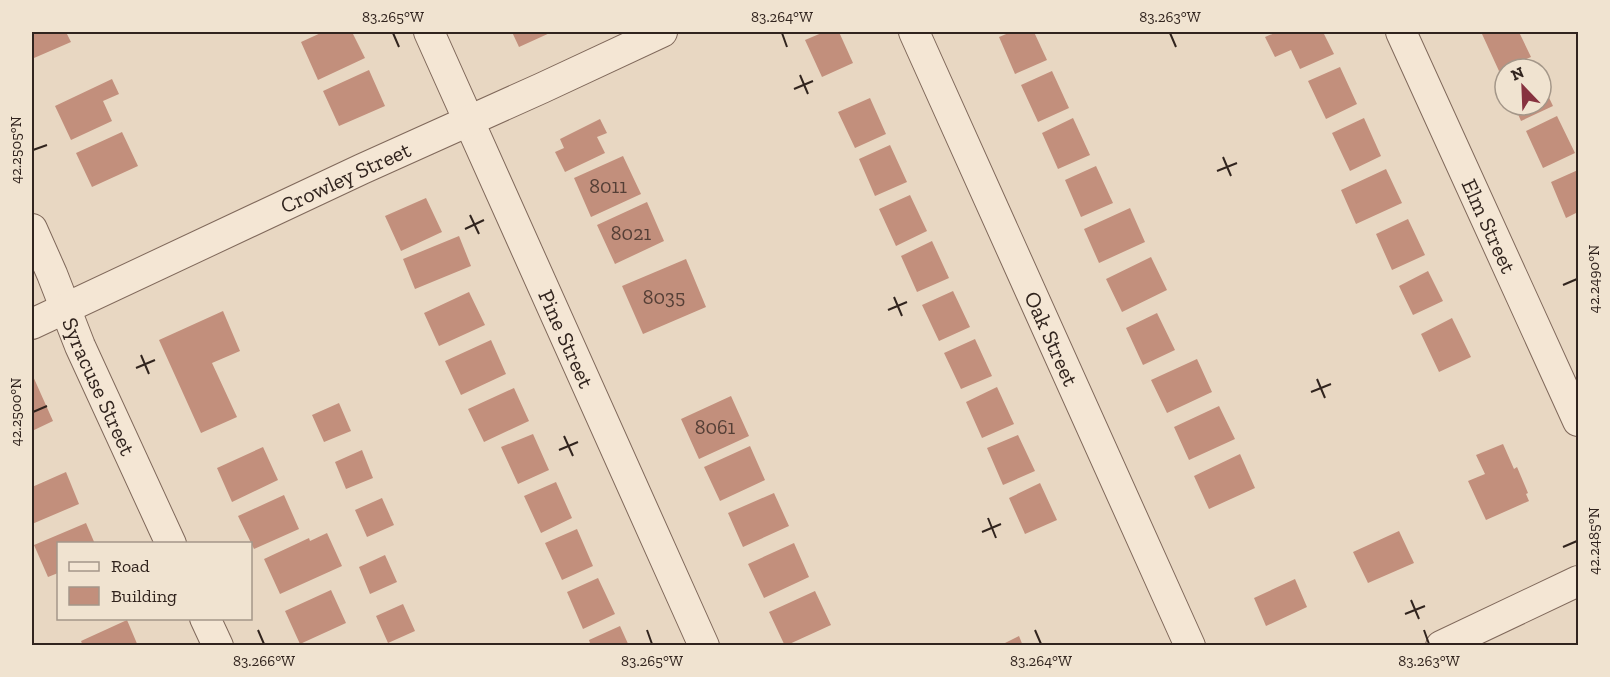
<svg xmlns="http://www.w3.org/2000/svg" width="1610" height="677" font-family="'Zilla Slab',serif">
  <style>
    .building { fill: #c28f7c }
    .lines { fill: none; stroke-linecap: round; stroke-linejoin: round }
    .minor-casing { stroke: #80695b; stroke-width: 32 }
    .minor { stroke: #f4e6d4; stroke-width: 30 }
    .ticks { fill: none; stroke: #31241e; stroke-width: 2 }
    .labels { text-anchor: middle; stroke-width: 5; stroke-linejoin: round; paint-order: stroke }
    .number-label { font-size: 20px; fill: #553f36 }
    .street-label { font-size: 22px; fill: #31241e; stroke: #f0e3d0 }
    .neatline { fill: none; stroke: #31241e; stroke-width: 2 }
    .ticks-label { font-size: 15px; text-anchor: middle; fill: #31241e }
  </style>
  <rect width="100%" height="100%" fill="#e8d7c2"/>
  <path class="building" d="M 32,32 L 66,32 L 71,42 L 34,58 L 32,54 Z
    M 323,32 L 352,32 L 365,58 L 318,80 L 301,42 Z
    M 512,32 L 552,32 L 519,47 Z
    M 824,32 L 839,32 L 853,63 L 822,77 L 805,40 Z
    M 1011,32 L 1034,32 L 1047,60 L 1015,74 L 999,37 Z
    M 1277,32 L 1323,32 L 1334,54 L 1300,69 L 1291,50 L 1275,57 L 1265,37 Z
    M 1487,32 L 1519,32 L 1531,57 L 1499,71 L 1482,34 Z
    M 1340,67 L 1357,104 L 1326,119 L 1308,81 Z
    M 369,70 L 385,106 L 339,126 L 323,91 Z
    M 1052,71 L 1069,108 L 1038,122 L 1021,85 Z
    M 112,79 L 119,94 L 103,101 L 112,121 L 71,140 L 55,106 Z
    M 1541,81 L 1553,106 L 1521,121 L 1514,105 L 1541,105 Z
    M 870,98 L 886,134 L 855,148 L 838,112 Z
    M 1557,116 L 1575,153 L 1543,168 L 1526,131 Z
    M 1073,118 L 1090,155 L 1058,169 L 1042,133 Z
    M 1364,118 L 1381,156 L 1350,171 L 1332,133 Z
    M 600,119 L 607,133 L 597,137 L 605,153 L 565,172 L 555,152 L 564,148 L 560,139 Z
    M 122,132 L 138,166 L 92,187 L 76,153 Z
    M 890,145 L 907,182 L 875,196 L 859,159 Z
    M 623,156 L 641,194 L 591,217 L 574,178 Z
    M 1096,166 L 1113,203 L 1081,217 L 1065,180 Z
    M 1386,169 L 1402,203 L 1356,224 L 1341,190 Z
    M 1578,170 L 1578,212 L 1566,218 L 1551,182 Z
    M 910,195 L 927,231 L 896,246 L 879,209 Z
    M 426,198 L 442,232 L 401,251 L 385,216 Z
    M 647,202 L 664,241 L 615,264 L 597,225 Z
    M 1130,208 L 1145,242 L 1099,263 L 1084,229 Z
    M 1408,219 L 1425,255 L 1392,270 L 1376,234 Z
    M 459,236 L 471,266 L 415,289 L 403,259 Z
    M 932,241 L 949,278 L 917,292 L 901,256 Z
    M 1151,257 L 1167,290 L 1122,312 L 1106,279 Z
    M 686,259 L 706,307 L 643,334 L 622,286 Z
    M 1428,271 L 1443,301 L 1413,315 L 1399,286 Z
    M 953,291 L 970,327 L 939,341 L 922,305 Z
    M 469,292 L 485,325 L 439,346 L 424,313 Z
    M 223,311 L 240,351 L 212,363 L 237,417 L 201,433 L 159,340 Z
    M 1157,313 L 1175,350 L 1143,365 L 1126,328 Z
    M 1452,318 L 1471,357 L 1439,372 L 1421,334 Z
    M 975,339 L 992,376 L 961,389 L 944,353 Z
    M 491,340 L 506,374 L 461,395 L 445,361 Z
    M 1197,359 L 1212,392 L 1167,413 L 1151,380 Z
    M 32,374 L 53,421 L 32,431 Z
    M 997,387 L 1014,424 L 982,438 L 966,402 Z
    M 514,388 L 529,421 L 484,442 L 468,409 Z
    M 731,396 L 749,436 L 699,459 L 681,419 Z
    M 339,403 L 351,431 L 324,442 L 312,415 Z
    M 1219,406 L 1235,439 L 1189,460 L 1174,427 Z
    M 533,434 L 549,470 L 518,484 L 501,447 Z
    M 1018,435 L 1035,471 L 1003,485 L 987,448 Z
    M 1503,444 L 1514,469 L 1517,467 L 1528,493 L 1526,494 L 1529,501 L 1486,520 L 1468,481 L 1485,474 L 1476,455 Z
    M 750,446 L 765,480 L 720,501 L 704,467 Z
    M 263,447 L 278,480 L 232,502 L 217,468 Z
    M 362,450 L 373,478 L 346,489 L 335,462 Z
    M 1240,454 L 1255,488 L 1209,509 L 1194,476 Z
    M 66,472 L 79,504 L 32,524 L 32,487 Z
    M 556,482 L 572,518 L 541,533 L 524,496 Z
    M 1040,483 L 1057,520 L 1025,534 L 1009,498 Z
    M 774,493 L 789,526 L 743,547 L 728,513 Z
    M 284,495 L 299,529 L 254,549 L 238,516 Z
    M 382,498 L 394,525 L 367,537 L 355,510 Z
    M 86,523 L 95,544 L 58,544 L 58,573 L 48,577 L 34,545 Z
    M 577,529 L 593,566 L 562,580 L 545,543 Z
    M 1399,531 L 1414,563 L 1368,583 L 1353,552 Z
    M 327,533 L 342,566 L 280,594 L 264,559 L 309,538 L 310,541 Z
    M 794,543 L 809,577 L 764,598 L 748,564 Z
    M 385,555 L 397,582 L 370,594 L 359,567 Z
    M 598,578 L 615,614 L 583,629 L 567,592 Z
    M 1295,579 L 1307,607 L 1266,626 L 1254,598 Z
    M 331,590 L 346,623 L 300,644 L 285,611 Z
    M 815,591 L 831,625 L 785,646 L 769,612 Z
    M 403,604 L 415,631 L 388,643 L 376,616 Z
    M 127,620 L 138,646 L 83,646 L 81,641 Z
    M 620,626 L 629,646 L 591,646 L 589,640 Z
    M 1019,636 L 1023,646 L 999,646 Z"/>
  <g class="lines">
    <g class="minor-casing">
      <g id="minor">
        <path id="s1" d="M 429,32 L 704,646"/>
        <path id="s2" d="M 914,32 L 1190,646"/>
        <path id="s3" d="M 1401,32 L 1578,421"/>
        <path id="s4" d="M 32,229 L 52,274 L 80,346 L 171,544"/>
        <path id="s5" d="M 32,324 L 362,169 L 542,88 L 662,32"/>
        <path d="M 205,618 L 218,646"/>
        <path d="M 1441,646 L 1578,581"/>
      </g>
    </g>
    <use href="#minor" class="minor"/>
  </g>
  <path class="ticks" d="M 393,33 L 399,47M 782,33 L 787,47M 1170,33 L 1176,47M 800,75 L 808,94M 794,89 L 813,81M 33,150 L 47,145M 1223,157 L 1231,176M 1217,171 L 1237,163M 470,215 L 479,234M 465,229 L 484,220M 1563,285 L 1577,279M 894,297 L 902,316M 888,310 L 907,302M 141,355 L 149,374M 136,368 L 155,360M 1317,379 L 1325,398M 1311,392 L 1331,384M 33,412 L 47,406M 564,436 L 573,456M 559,450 L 578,442M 988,518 L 996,538M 982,532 L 1001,524M 1563,547 L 1577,541M 1411,600 L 1419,619M 1405,614 L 1425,606M 258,630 L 264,644M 647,630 L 652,644M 1035,630 L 1041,644M 1424,630 L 1429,644"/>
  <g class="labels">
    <g class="number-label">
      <text x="608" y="193">8011</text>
      <text x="631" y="240">8021</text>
      <text x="664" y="304">8035</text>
      <text x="715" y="434">8061</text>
    </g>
    <g class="street-label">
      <text dy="8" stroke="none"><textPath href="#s5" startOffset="346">Crowley Street</textPath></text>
      <text dy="8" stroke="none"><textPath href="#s3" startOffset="213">Elm Street</textPath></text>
      <text dy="8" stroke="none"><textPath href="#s1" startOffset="336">Pine Street</textPath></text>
      <text dy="8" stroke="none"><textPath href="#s2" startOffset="336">Oak Street</textPath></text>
      <text dy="8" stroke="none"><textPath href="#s4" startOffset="171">Syracuse Street</textPath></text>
    </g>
  </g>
  <rect width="1610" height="677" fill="none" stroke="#f0e3d0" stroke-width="66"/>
  <rect x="57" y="542" width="195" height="78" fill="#f0e3d0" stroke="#a49789" stroke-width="1.5"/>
  <rect x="69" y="562" width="30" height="9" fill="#f4e6d4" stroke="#a49789" stroke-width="1.5"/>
  <text x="111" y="572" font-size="18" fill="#31241e">Road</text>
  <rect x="69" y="587" width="30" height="18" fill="#c28f7c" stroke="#a49789" stroke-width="1.5"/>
  <text x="111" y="602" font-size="18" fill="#31241e">Building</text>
  <g transform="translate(1523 87) rotate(337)"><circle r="28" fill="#f0e3d0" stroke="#a49789" stroke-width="1.5"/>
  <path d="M0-4.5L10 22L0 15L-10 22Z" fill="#87323f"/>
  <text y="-9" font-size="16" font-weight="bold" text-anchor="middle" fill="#31241e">N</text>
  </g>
  <rect x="33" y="33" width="1544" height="611" class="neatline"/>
  <g class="ticks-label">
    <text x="393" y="22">83.265°W</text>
    <text x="782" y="22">83.264°W</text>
    <text x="1170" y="22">83.263°W</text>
    <text transform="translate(16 150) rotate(-90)" y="5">42.2505°N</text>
    <text transform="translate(1594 279) rotate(-90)" y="5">42.2490°N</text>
    <text transform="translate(16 412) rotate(-90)" y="5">42.2500°N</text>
    <text transform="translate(1594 541) rotate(-90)" y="5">42.2485°N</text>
    <text x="264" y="666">83.266°W</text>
    <text x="652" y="666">83.265°W</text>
    <text x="1041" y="666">83.264°W</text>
    <text x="1429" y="666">83.263°W</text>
  </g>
</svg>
